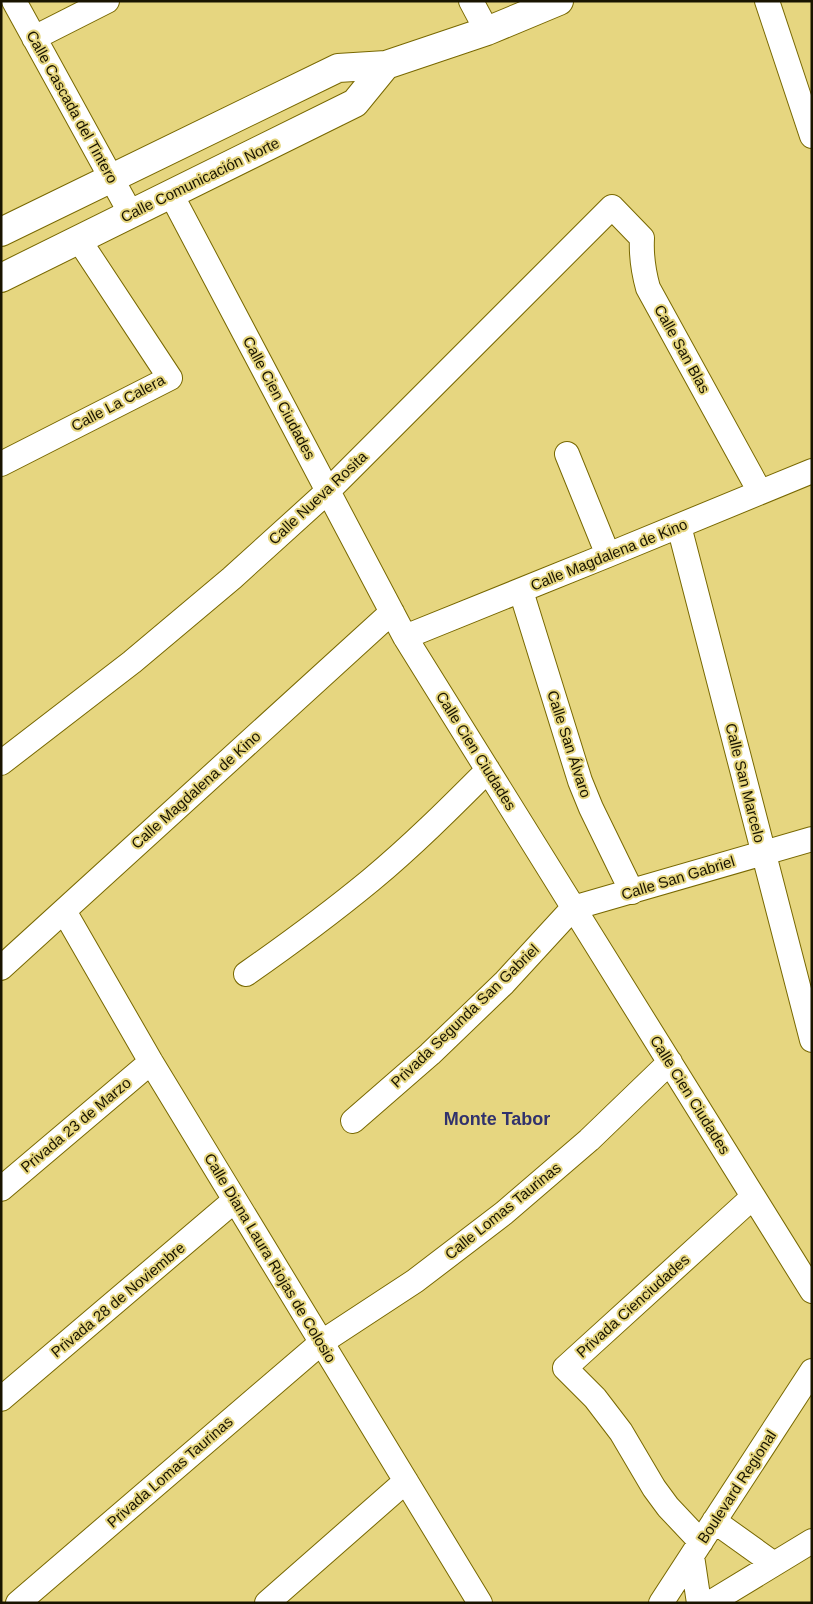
<svg xmlns="http://www.w3.org/2000/svg" width="813" height="1604" font-family="Helvetica,sans-serif">
  <style>
    .lines { fill: none; stroke-linecap: round; stroke-linejoin: round }
    .minor-casing { stroke: #786800; stroke-width: 26 }
    .tertiary-casing { stroke: #786800; stroke-width: 30 }
    .minor { stroke: #fff; stroke-width: 24 }
    .tertiary { stroke: #fff; stroke-width: 28 }
    .labels { text-anchor: middle; stroke-width: 4; stroke-linejoin: round; paint-order: stroke }
    .street-label { font-size: 15px; fill: #191400; stroke: #e6d680 }
    .quarter-label { font-size: 18px; font-weight: bold; fill: #31326c; stroke: #e6d680 }
  </style>
  <rect width="100%" height="100%" fill="#e6d680"/>
  <g class="lines">
    <g class="minor-casing">
      <path id="minor" d="M 14,1 L 131,214
        M 471,1 L 487,31
        M 767,1 L 812,136
        M 34,38 L 107,1
        M 171,194 L 405,637 L 812,1291
        M 567,454 L 608,555
        M 1,464 L 170,378 L 79,240
        M 679,526 L 812,1040
        M 521,591 L 580,781 L 591,808 L 632,892
        M 405,637 L 608,555 L 812,471
        M 1,763 L 132,662 L 232,578 L 328,491 L 612,207 L 642,238 C 641,256 643,270 648,288 L 760,492
        M 64,911 L 151,1062 L 480,1603
        M 1,968 L 392,612
        M 246,974 C 289,944 331,913 371,880 C 412,846 450,808 488,770
        M 353,1121 L 430,1054 L 504,983 L 573,908 L 812,839
        M 1,1189 L 151,1062
        M 1,1399 L 235,1200
        M 714,1521 L 774,1564
        M 701,1542 L 668,1507 L 654,1488 L 621,1432 L 595,1398 L 565,1368 L 753,1197
        M 692,1556 L 699,1603
        M 18,1603 L 322,1342 L 415,1281 L 504,1213 L 589,1140 L 670,1062
        M 267,1603 L 406,1481
        M 661,1603 L 812,1371
        M 710,1603 L 812,1541"/>
    </g>
    <g class="tertiary-casing">
      <path id="tertiary" d="M 1,232 L 338,68 L 386,65 L 487,31 L 559,1
        M 1,278 L 355,103 L 386,65"/>
    </g>
    <use href="#minor" class="minor"/>
    <use href="#tertiary" class="tertiary"/>
  </g>
  <g class="labels">
    <g class="street-label">
      <text transform="translate(72 107) rotate(61)" y="5">Calle Cascada del Tintero</text>
      <text transform="translate(200 180) rotate(-26)" y="5">Calle Comunicación Norte</text>
      <text transform="translate(682 349) rotate(61)" y="5">Calle San Blas</text>
      <text transform="translate(279 398) rotate(62)" y="5">Calle Cien Ciudades</text>
      <text transform="translate(118 403) rotate(-28)" y="5">Calle La Calera</text>
      <text transform="translate(318 498) rotate(-43)" y="5">Calle Nueva Rosita</text>
      <text transform="translate(609 555) rotate(-22)" y="5">Calle Magdalena de Kino</text>
      <text transform="translate(569 744) rotate(72)" y="5">Calle San Álvaro</text>
      <text transform="translate(476 751) rotate(58)" y="5">Calle Cien Ciudades</text>
      <text transform="translate(745 783) rotate(76)" y="5">Calle San Marcelo</text>
      <text transform="translate(196 790) rotate(-42)" y="5">Calle Magdalena de Kino</text>
      <text transform="translate(678 878) rotate(-17)" y="5">Calle San Gabriel</text>
      <text transform="translate(465 1016) rotate(-44)" y="5">Privada Segunda San Gabriel</text>
      <text transform="translate(690 1095) rotate(58)" y="5">Calle Cien Ciudades</text>
      <text transform="translate(76 1125) rotate(-40)" y="5">Privada 23 de Marzo</text>
      <text transform="translate(503 1211) rotate(-39)" y="5">Calle Lomas Taurinas</text>
      <text transform="translate(270 1258) rotate(59)" y="5">Calle Diana Laura Riojas de Colosio</text>
      <text transform="translate(118 1300) rotate(-40)" y="5">Privada 28 de Noviembre</text>
      <text transform="translate(633 1306) rotate(-42)" y="5">Privada Cienciudades</text>
      <text transform="translate(170 1472) rotate(-41)" y="5">Privada Lomas Taurinas</text>
      <text transform="translate(737 1487) rotate(-57)" y="5">Boulevard Regional</text>
    </g>
    <g class="quarter-label">
      <text x="497" y="1125">Monte Tabor</text>
    </g>
  </g>
  <rect width="813" height="1604" fill="none" stroke="#191400" stroke-width="5"/>
</svg>
